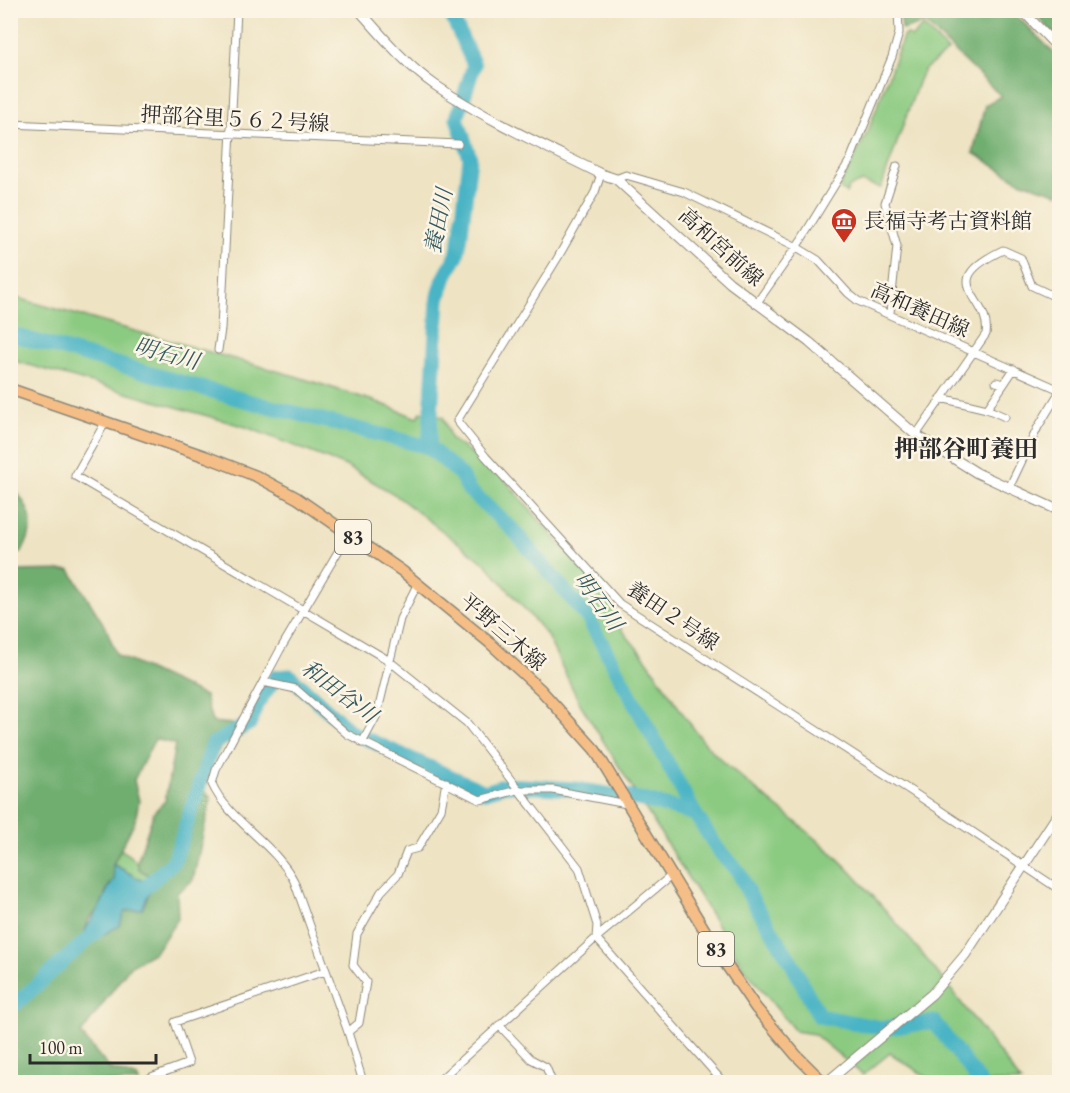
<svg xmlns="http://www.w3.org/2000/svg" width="1070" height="1093" font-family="'EB Garamond','Noto Serif JP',serif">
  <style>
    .green { fill: #8bca81; stroke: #5b7a56; stroke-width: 1.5 }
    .forest { fill: #70ae6f; stroke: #4e6c4d; stroke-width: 1.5; fill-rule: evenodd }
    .water { fill: #48b4c5; stroke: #3a7078; stroke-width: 1.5 }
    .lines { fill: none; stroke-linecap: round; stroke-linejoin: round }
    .river { stroke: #48b4c5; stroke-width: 15 }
    .minor-casing { stroke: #8c8777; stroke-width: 9 }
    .tertiary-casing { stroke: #8c8777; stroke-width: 11 }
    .primary-casing { stroke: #8c8777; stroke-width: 13 }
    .minor { stroke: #fff; stroke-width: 7 }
    .tertiary { stroke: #fff; stroke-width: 9 }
    .primary { stroke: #f6be87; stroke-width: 10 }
    .labels { text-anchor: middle; stroke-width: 5; stroke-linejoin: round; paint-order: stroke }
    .shield { fill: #fcf5e5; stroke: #6a6863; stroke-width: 1.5 }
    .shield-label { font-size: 20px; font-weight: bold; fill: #2b2b2b }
    .street-label { font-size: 21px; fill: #2b2b2b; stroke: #fcf5e5 }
    .poi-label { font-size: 21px; fill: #2b2b2b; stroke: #fcf5e5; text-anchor: start }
    .water-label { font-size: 22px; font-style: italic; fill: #355b61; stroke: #fcf5e5 }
    .quarter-label { font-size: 24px; font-weight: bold; fill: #2b2b2b; stroke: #fcf5e5 }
  </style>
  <rect width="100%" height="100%" fill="#fcf5e5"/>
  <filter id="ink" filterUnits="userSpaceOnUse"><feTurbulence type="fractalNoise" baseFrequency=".0167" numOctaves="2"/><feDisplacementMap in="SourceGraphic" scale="12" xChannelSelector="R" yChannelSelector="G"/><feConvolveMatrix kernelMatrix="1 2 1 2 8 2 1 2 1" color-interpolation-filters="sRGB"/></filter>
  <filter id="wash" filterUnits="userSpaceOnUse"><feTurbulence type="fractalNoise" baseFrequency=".008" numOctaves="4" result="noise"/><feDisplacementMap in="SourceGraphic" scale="24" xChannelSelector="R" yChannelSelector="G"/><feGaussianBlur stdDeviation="1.35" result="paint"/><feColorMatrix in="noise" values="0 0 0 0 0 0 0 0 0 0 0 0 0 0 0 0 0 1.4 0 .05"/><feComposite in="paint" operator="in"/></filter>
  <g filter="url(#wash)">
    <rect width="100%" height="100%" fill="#eee3c3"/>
    <path class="green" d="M 923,26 L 948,51 L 924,70 L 919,80 L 881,188 L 862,182 L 849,187 L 846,193 L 839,188 L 868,131 L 903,37 L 906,34 L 912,37 Z
      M 10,296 L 295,376 L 380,403 L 417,418 L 421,412 L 443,417 L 451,439 L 499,473 L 614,607 C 616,630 633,641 646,659 C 665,685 691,730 712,751 C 757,795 810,828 853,874 C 913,939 969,1011 1021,1082 L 984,1082 L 948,1034 L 948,1049 L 975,1082 L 934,1082 L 890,1053 L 863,1075 L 814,1034 L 795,1031 L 744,968 L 579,702 L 546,634 L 487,565 L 394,494 L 346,466 L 246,427 L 11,360 Z
      M 121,849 L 137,862 L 139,869 L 152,877 L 146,883 L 113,864 Z"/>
    <path class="forest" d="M 900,11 L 1012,11 L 1059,58 L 1059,194 L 1019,181 L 973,153 L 985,105 L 1001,96 L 925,23 L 902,30 Z
      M 1033,11 L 1059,11 L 1059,39 Z
      M 10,483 C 30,509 39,521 22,552 L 11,556 Z
      M 70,570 L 106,628 L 117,655 L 205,696 L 212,722 L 232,724 L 201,786 L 211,798 L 193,880 L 177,893 L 178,919 L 155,952 L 130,966 L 81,1034 L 109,1068 L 138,1078 L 139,1082 L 11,1082 L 10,571 ZM 155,739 L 175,744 L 165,801 L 154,812 L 137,862 L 139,869 L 152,877 L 146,883 L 152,887 L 142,909 L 125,911 L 110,931 L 104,932 L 91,942 L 83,942 L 88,920 L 99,908 L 108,887 L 114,880 L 113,864 L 135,821 L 139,801 L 134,780 Z"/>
    <path class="water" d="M 113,864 L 152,886 L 142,909 L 125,911 L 119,926 L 84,945 C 81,928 94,919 100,906 C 105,897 107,888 114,880 Z
      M 948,1034 L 984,1082 L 975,1082 L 942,1038 Z"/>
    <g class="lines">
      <path class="river" d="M 10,334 L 244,400 L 429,447 L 460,474 L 469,490 L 513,530 L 588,618 L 695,814 L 719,851 L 738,871 L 751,898 L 790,960 L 819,1016 L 883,1028 L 934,1022 L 980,1082
        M 429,447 L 438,299 L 444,279 L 457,255 L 460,241 L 470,158 L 457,118 L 474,65 L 454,21 L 453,10
        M 133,898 L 174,861 L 213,744 L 250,723 L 256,705 L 276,677 L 290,676 L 351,732 L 485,792 L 506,785 L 575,789 L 644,800 L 695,814
        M 10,1009 L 98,930"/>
    </g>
  </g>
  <g filter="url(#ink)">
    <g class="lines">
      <g class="minor-casing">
        <path id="minor" d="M 10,124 L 458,144
          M 601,174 L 595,192 L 557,259 L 457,421 L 486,457 L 620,604 L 911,791 L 1060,890
          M 616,179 L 626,175 L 684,192 L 795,246 L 818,260 L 848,293 L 858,301 L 1060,390
          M 756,304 L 801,240 L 850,160 L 892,57 L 899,33 L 898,10
          M 890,313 L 897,246 L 885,203 L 897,166
          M 218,350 L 221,329 L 237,10
          M 996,382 L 1004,384 L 987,409 L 1005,417
          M 1004,384 L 1014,369
          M 941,398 L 987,409
          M 106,421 L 75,476 L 388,660 L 467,723 L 579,868 L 597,925 L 596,938 L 723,1082
          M 916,435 L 986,334 C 992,296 932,284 1003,250 L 1021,258 L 1032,286 L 1060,299
          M 1009,488 L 1038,427 L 1060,391
          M 349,533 L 280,650 L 216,770 L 212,784 C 228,820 275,844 294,881 L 348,1032 L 363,1082
          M 263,682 L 296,689 L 347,734 L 480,800 L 517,790 L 553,790 L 627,804
          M 362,743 L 377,715 L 400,619 L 417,585
          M 499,1025 L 531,1059 L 546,1067 L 552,1082
          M 348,1032 L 359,1023 L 366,982 L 353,965 L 357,934 L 381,892 L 398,874 L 407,851 L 418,848 L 441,809 L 446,782
          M 151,1077 L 189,1063 L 175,1022 L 325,971
          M 449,1082 L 443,1077 L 596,938 L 672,875"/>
      </g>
      <g class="tertiary-casing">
        <path id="tertiary" d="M 359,10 C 382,36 406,65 435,85 C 487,120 545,146 601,174 L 616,179 L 730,283 L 809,342 L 916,435 L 977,473 L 1060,511
          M 1022,10 L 1060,50
          M 827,1082 L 932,994 L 965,955 L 1060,811"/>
      </g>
      <g class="primary-casing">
        <path id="primary" d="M 10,389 L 207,457 L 256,476 L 297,498 L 402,571 L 490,643 L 541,690 L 595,750 L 721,957 L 756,1008 L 796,1055 L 823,1082"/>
      </g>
      <use href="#minor" class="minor"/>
      <use href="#tertiary" class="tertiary"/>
      <use href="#primary" class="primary"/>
    </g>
  </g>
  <defs>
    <g id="museum-pin" transform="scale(1.35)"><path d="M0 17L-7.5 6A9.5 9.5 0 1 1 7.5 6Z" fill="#c8321e" stroke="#fcf5e5"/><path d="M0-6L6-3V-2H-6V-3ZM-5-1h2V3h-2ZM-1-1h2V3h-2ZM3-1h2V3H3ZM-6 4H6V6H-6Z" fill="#fff"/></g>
  </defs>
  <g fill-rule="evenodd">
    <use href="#museum-pin" x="844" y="221"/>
  </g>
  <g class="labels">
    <g class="shield">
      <rect x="335" y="520" width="36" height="34" rx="4.5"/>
      <rect x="698" y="932" width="36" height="34" rx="4.5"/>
    </g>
    <g class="shield-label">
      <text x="353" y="544">83</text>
      <text x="716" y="956">83</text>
    </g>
    <g class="street-label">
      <text transform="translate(235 119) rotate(3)" y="7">押部谷里５６２号線</text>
      <text transform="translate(721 247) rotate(42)" y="7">高和宮前線</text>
      <text transform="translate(920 310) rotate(24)" y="7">高和養田線</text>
      <text transform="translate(673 616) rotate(34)" y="7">養田２号線</text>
      <text transform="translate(503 632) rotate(41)" y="7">平野三木線</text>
    </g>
    <g class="poi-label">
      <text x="864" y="228">長福寺考古資料館</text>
    </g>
    <g class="water-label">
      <text transform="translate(438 221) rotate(-79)" y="8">養田川</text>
      <text transform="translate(167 353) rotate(15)" y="8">明石川</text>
      <text transform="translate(599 601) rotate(54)" y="8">明石川</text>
      <text transform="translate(340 691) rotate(37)" y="8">和田谷川</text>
    </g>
    <g class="quarter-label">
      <text x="966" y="457">押部谷町養田</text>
    </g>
  </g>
  <rect width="1070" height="1093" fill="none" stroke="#fcf5e5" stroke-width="36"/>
  <path d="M30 1054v9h126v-9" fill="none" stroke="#2b2b2b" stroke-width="3"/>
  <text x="39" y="1054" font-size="18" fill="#2b2b2b" stroke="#fcf5e5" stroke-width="4.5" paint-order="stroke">100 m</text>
</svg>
